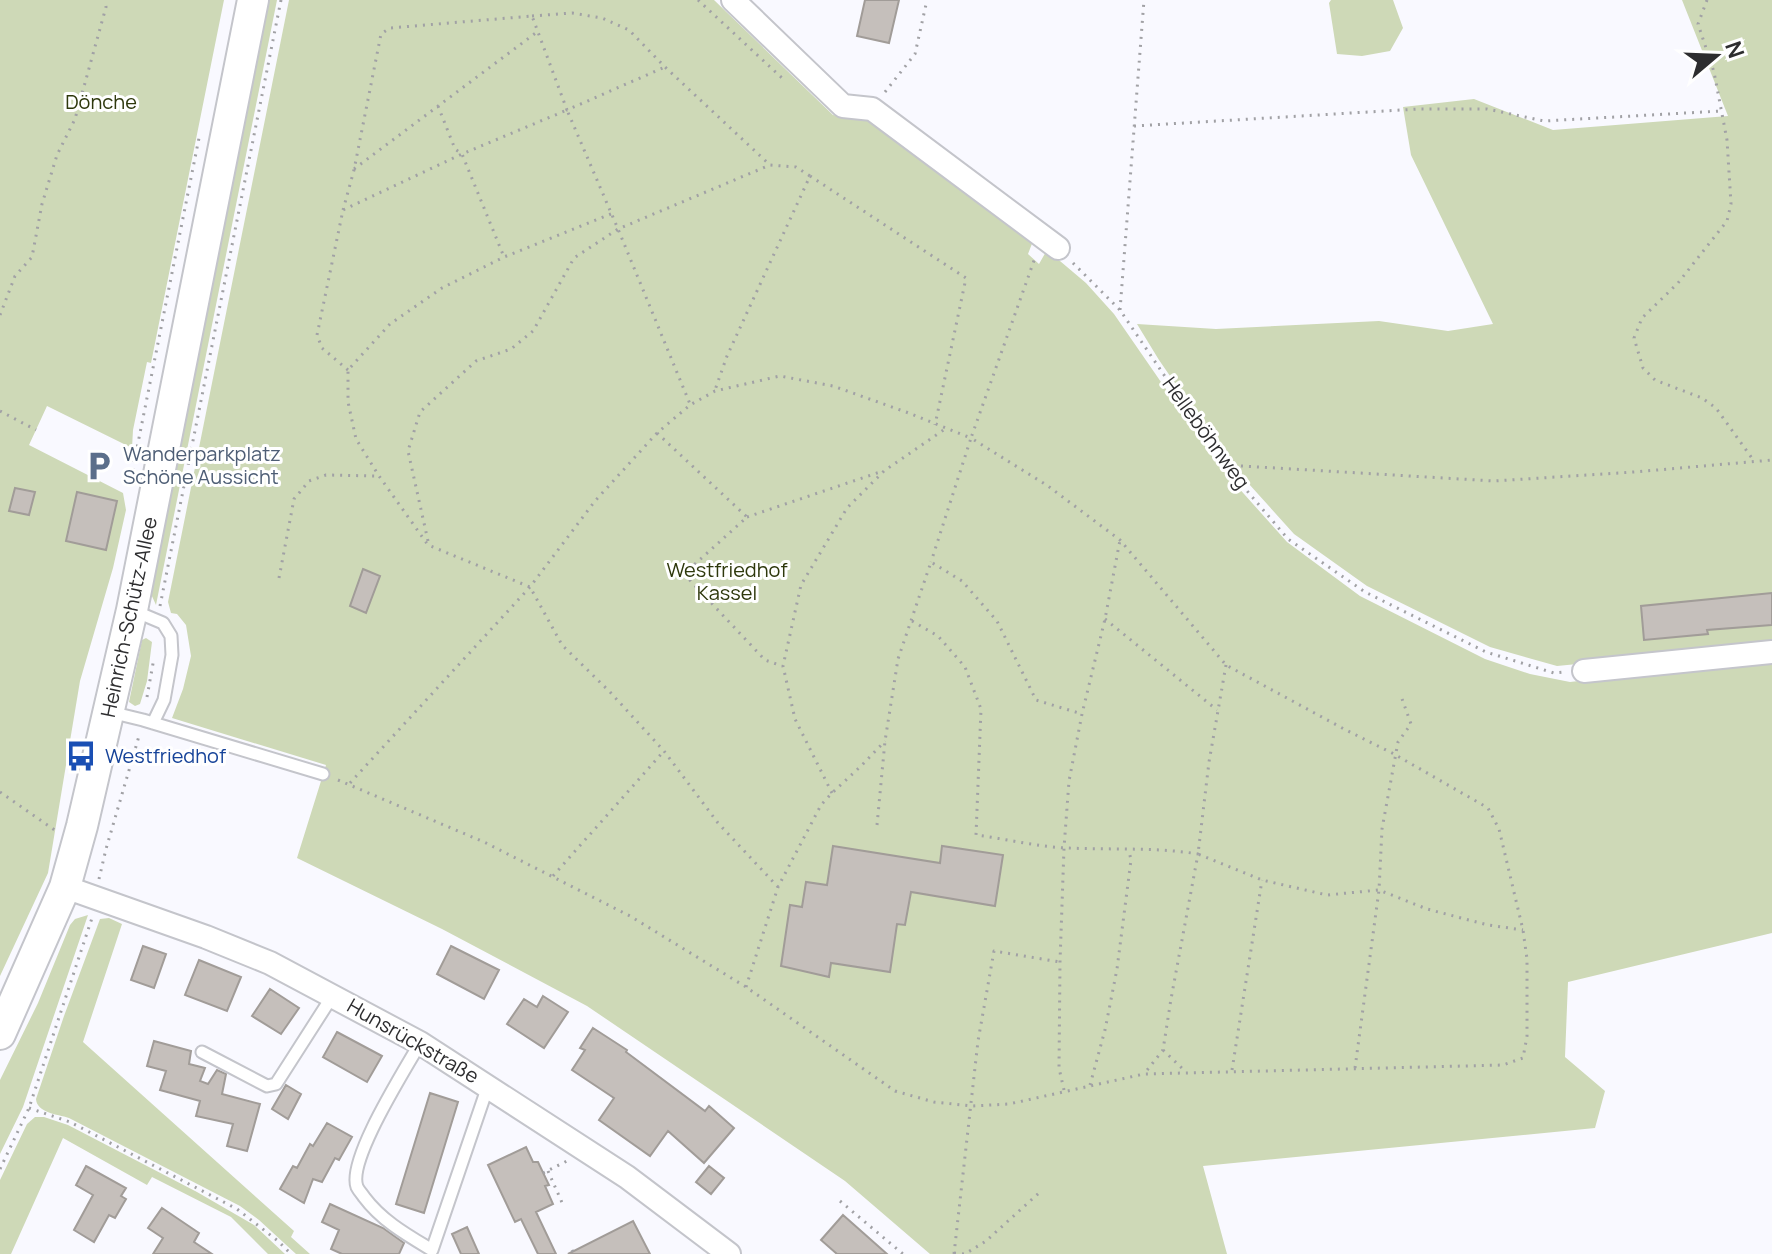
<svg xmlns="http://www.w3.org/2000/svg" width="1772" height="1254" font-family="Manrope,sans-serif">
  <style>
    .green { fill: #ced9b7 }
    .building { fill: #c5bfbb; stroke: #a19c98; stroke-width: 2 }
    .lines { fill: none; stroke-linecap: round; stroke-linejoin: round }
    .service-casing { stroke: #c4c5cb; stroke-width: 15 }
    .minor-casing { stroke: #c4c5cb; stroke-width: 26 }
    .secondary-casing { stroke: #c4c5cb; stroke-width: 34 }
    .path { stroke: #a1a1a5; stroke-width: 3; stroke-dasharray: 2 6; stroke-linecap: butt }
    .service { stroke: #fff; stroke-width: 11 }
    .minor { stroke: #fff; stroke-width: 22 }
    .secondary { stroke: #fff; stroke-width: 30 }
    .labels { text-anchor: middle; stroke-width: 6; stroke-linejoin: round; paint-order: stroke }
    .park-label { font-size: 20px; fill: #2e380c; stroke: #fff }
    .street-label { font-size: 20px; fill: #2d2d2f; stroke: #fff }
    .service-label { font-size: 20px; fill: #4e5e75; stroke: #fff; text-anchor: start }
    .transit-label { font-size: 20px; fill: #164399; stroke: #fff; text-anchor: start }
  </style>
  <rect width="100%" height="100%" fill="#f9f9ff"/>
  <path class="green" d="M 0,0 L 224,0 L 151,363 L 147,362 L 133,430 L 132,448 L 47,406 L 29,445 L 123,493 L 126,510 L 113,568 L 80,681 L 48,873 L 0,976 Z
    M 265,0 L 277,0 L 156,605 L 151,594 L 169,481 Z
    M 289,0 L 714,0 L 833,115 L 870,121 L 1033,241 L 1028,254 L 1039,264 L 1047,250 L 1086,283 L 1114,314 L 1219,466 L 1287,542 L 1360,596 L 1485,659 L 1530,674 L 1570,682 L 1772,659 L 1772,933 L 1568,982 L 1565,1057 L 1605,1091 L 1595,1128 L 1203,1166 L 1227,1254 L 930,1254 L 845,1181 L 587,1006 L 442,929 L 297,858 L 326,765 L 172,718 L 183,689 L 191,656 L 186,625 L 177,614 L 171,613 L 168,602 Z
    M 1331,0 L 1393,0 L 1403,28 L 1390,51 L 1362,56 L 1337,54 L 1329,3 Z
    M 1682,0 L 1772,0 L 1772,645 L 1557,666 L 1490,647 L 1367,586 L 1294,534 L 1230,463 L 1159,360 L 1137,324 L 1216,329 L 1379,321 L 1448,331 L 1493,324 L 1411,155 L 1403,107 L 1474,99 L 1553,130 L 1728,116 Z
    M 146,638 L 152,642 L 147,681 L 140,704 L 135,706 L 129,702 L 142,640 Z
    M 88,915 L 23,1107 L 0,1154 L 0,1080 L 38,1003 L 70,925 L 75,919 Z
    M 109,918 L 122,924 L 83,1042 L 294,1231 L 291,1237 L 310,1254 L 296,1254 L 259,1220 L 240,1206 L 69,1118 C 57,1114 37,1113 36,1099 L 64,1016 L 100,919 Z
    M 35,1117 L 44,1117 L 68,1125 L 197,1192 L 254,1225 L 285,1254 L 268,1254 L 231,1217 L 152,1177 L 147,1185 L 63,1138 L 11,1254 L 0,1254 L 0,1180 L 27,1124 Z"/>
  <path class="building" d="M 865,0 L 899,0 L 889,43 L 857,36 Z
    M 15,488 L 35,492 L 29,515 L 9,511 Z
    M 77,492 L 117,501 L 106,550 L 66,541 Z
    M 363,569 L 380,576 L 366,613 L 350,606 Z
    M 1772,593 L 1772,625 L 1707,630 L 1708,634 L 1644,640 L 1641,606 Z
    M 833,846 L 940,863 L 942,846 L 1003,855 L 995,906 L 911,892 L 905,925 L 897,924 L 890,972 L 831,963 L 829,977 L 781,966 L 790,905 L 802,907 L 806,882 L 827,885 Z
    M 143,946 L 166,954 L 154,988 L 131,980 Z
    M 451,946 L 499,970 L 484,999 L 437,974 Z
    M 199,960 L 241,977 L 227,1011 L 185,995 Z
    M 270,989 L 299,1008 L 281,1034 L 252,1016 Z
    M 543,996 L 568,1012 L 544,1048 L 507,1024 L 524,999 L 537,1007 Z
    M 593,1028 L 627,1050 L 626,1052 L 705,1111 L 709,1106 L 734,1128 L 704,1163 L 668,1131 L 650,1156 L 599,1120 L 614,1098 L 572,1070 L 585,1050 L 580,1048 Z
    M 337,1032 L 382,1056 L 367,1082 L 323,1057 Z
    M 154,1041 L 191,1051 L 189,1064 L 205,1068 L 200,1081 L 208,1084 L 217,1070 L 226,1074 L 222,1094 L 260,1104 L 247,1151 L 227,1146 L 233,1124 L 196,1116 L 200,1101 L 160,1090 L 166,1071 L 147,1066 Z
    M 286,1085 L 301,1094 L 288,1119 L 272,1109 Z
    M 430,1093 L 458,1102 L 424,1213 L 396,1204 Z
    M 327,1123 L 352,1137 L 339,1160 L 335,1158 L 322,1182 L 313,1179 L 304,1203 L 280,1189 L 293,1166 L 297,1168 L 310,1144 L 313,1146 Z
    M 526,1147 L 533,1162 L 538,1162 L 549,1185 L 545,1186 L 553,1204 L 536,1212 L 556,1254 L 538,1254 L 521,1219 L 515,1222 L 488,1165 Z
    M 86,1166 L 126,1188 L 121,1196 L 126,1199 L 115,1218 L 109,1215 L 94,1242 L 74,1230 L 93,1195 L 76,1185 Z
    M 709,1166 L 724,1178 L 711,1194 L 696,1182 Z
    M 330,1204 L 383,1228 L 404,1243 L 399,1254 L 342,1254 L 331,1249 L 339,1230 L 322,1222 Z
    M 162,1208 L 199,1233 L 194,1242 L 212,1254 L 153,1254 L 163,1238 L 148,1228 Z
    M 843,1215 L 887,1254 L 837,1254 L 821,1240 Z
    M 633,1221 L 650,1254 L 568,1254 Z
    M 467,1227 L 479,1254 L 461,1254 L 452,1234 Z"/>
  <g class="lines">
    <g class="service-casing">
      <path id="service" d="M 132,610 L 163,623 L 171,636 L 172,655 L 164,700 L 153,723
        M 110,712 L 143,720 L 323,774
        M 420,1043 C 405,1070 347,1160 357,1187 C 359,1191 362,1194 364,1197 C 382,1221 407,1235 432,1250 L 488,1086
        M 202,1052 L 267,1086 L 276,1084 L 333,995"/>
    </g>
    <g class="minor-casing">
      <path id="minor" d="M 733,0 L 843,106 L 872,109 L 1058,248
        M 1584,671 L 1772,652
        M 65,887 L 206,937 L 270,963 L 420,1043 L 627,1177 L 729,1254"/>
    </g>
    <g class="secondary-casing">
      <path id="secondary" d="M 0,1034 L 65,887 L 82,826 L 132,610 L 253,0"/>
    </g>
    <path class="path" d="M 698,0 L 782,78
      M 1707,0 L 1698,24 L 1714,72 L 1727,140 L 1731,204 L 1727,221 L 1678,283 L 1642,318 L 1634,338 L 1643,368 L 1655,380 L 1702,398 L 1716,408 L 1754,461
      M 532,16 L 572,13 L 602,18 L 629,30 L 665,67 L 770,165
      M 885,92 L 915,54 L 927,0
      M 438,106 L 455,149 L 462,154 L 504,257
      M 1134,126 L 1418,109 L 1487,109 L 1544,121 L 1721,111
      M 354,169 L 537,32
      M 810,176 L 966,278 L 935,425
      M 343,210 L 354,170 L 381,34 L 390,28 L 532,16 L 567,110 L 665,67
      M 611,214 L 504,257 L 442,288 L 390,324 L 348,370 L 348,402 L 356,439 L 379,476 L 428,545 L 530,587 L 562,645 L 610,692 L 664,751 L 718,823 L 778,887
      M 1073,263 L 1120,310 L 1225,465 L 1288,539 L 1365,592 L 1486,652 L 1554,673 L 1564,672
      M 1120,310 L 1144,0
      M 0,315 L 15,276 L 32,257 L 42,204 L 57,155 L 75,119 L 106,7 L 105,0
      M 348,370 L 322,348 L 317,335 L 343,210 L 462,154 L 567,110 L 618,229 L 690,404
      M 0,411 L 36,430
      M 657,433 L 747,517 L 684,574 L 765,660 L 782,666
      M 1225,465 L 1494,481 L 1634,472 L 1772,460
      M 131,478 L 200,133
      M 747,517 L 883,471
      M 428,541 L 408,451 L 420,412 L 476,361 L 511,349 L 533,331 L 574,258 L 618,229 L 770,165 L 796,167 L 810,176 L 727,356 L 715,390
      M 279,578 L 294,499 L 309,481 L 326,475 L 376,476
      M 160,606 L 281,0
      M 1105,619 L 1217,710
      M 912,621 L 938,636 L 965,667 L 981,709 L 976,835 C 1007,839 1038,847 1068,848 C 1111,850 1156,847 1198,854 L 1171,999 L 1163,1050 L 1144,1074
      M 1226,665 L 1209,762 L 1198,854 L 1262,880 L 1327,895 L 1379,890 L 1427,909 L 1488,925 L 1523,930
      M 147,697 L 154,658
      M 338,780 L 484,842 L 630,916 L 746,987 L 895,1091 L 934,1102 L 972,1106 L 1009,1104 L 1144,1074 L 1503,1065 L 1523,1058 L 1527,1036 L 1527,959 L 1523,930 L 1499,829 L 1488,808 L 1394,754 L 1344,729 L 1226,665 L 1120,540 L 1048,486 L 971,438 L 1036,255
      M 350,783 L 530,587 L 595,501 L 657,433 L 690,405 L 715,391 L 780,376 L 833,386 L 906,412 L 971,438 L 931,562
      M 0,792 L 56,831
      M 832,793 L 795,719 L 783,666 L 801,585 L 847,508 L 884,471 L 945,429
      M 877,825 L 885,741 L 898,659 L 931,562 L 962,581 L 997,621 L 1036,700 L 1082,714
      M 553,876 L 664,751
      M 99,879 L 106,849 L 139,736
      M 746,987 L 778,887 L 821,805 L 832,793 L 861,766 L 885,741
      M 1163,1050 L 1186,1072
      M 1355,1068 L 1379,890 L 1382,829 L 1398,742 L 1411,724 L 1401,696
      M 1232,1070 L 1262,880
      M 1090,1085 L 1105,1030 L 1117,969 L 1131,860 L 1129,851
      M 1064,1090 L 1059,1068 L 1060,962 L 1064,848 L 1069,781 L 1082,714 L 1105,619 L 1120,540
      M 29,1108 L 70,1122 L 237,1209 L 278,1241 L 291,1254
      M 0,1169 L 29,1108 L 92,918
      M 548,1171 L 564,1207
      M 543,1173 L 567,1161
      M 840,1201 L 903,1254
      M 572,1250 L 574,1254
      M 954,1253 L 965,1254 L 986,1241 L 1040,1192
      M 954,1254 L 978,1041 L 994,951 L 1060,962"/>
    <use href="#service" class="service"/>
    <use href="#minor" class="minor"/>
    <use href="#secondary" class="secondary"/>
  </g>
  <defs>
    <g id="parking-bare" transform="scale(2.4)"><path d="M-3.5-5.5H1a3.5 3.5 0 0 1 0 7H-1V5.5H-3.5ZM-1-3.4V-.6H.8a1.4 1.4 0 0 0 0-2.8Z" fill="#5c6f8a" stroke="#fff" stroke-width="2.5" paint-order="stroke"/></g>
    <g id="bus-bare" transform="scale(2.4)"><path d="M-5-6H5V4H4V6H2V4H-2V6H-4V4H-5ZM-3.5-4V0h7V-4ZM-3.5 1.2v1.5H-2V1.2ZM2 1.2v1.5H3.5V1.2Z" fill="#1a4fb4" stroke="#fff" stroke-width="2.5" paint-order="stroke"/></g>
  </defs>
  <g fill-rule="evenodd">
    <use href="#parking-bare" x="99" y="466"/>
    <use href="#bus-bare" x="81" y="756"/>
  </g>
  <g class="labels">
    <g class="park-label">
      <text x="101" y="109">Dönche</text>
      <text x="727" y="577">Westfriedhof<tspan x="727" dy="23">Kassel</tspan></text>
    </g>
    <g class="street-label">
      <text transform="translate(1206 433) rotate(54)" y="7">Helleböhnweg</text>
      <text transform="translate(129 617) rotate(-78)" y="7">Heinrich-Schütz-Allee</text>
      <text transform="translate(413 1041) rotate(30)" y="7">Hunsrückstraße</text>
    </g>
    <g class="service-label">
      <text x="123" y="461">Wanderparkplatz<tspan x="123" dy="23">Schöne Aussicht</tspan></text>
    </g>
    <g class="transit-label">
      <text x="105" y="763">Westfriedhof</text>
    </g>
  </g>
  <g transform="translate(1716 56) rotate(71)" stroke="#ffffff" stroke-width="6" paint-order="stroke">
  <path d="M0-6L14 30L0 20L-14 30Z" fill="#2d2d2f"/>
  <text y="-12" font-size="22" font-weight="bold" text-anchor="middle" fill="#2d2d2f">N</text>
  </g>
</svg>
